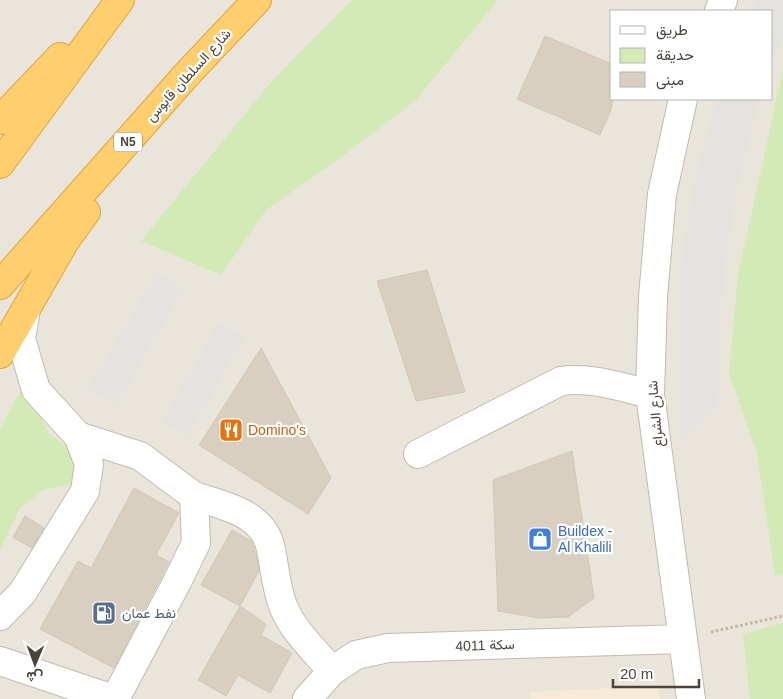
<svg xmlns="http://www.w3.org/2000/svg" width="783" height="699" font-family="Arial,Vazirmatn,sans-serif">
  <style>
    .residential { fill: #eae5da; fill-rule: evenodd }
    .commercial { fill: #f7ead8 }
    .green { fill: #d2eab5 }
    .parking { fill: #e5e3e0 }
    .building { fill: #d8cfc1; stroke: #d3c7b4 }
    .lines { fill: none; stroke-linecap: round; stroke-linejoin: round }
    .minor-casing { stroke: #c2bbae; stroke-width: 30 }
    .highway-casing { stroke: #e0a43c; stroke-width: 30 }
    .path { stroke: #c4b79f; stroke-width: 3; stroke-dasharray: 2.5 2.5; stroke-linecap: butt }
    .minor { stroke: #fff; stroke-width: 28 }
    .highway { stroke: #ffcf6e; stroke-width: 28 }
    .labels { text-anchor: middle; stroke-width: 4.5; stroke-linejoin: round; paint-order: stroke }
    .shield { fill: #fff; stroke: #817c74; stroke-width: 1 }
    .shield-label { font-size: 12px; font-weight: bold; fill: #4b4439 }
    .street-label { font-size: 14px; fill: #4b4439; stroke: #fff }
    .food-label { font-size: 14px; fill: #c56008; stroke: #fff; text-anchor: start }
    .shop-label { font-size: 14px; fill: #366cbe; stroke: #fff; text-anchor: start }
    .service-label { font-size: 14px; fill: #4e5e75; stroke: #fff; text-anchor: start }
  </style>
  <rect width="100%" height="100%" fill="#f6f3ec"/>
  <path class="residential" d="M 0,0 L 783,0 L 783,699 L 0,699 ZM 612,11 L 772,11 L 772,99 L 612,99 Z"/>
  <path class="commercial" d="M 658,686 L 660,699 L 531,699 L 529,692 Z"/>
  <path class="green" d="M 352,0 L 498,0 L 415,101 L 344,155 L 266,210 L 221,275 L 141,241 L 272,81 Z
    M 783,69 L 783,575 L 775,576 L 757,453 L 729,373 L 738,275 Z
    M 21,389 L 32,400 L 49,433 L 77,455 L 79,483 L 45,489 L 21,507 L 0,549 L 0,429 Z
    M 783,623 L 783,699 L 750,699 L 743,634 Z"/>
  <path class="parking" d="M 756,0 L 783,0 L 783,39 L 772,61 L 772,11 L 751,11 Z
    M 717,99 L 759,99 L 733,209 L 725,265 L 719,323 L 718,405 L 680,443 L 679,303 L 683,248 L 695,177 Z
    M 157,272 L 184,289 L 116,405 L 88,389 Z
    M 219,321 L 245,336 L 188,437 L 162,422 Z"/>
  <path class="building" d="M 545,36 L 612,64 L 612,107 L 600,135 L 517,99 Z
    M 427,270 L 465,392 L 416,401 L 377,281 Z
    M 261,348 L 331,478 L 308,514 L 199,445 Z
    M 572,451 L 594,598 L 568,617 L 539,618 L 498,611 L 493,480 Z
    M 134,488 L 179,513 L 156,555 L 169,562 L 114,668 L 40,629 L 78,561 L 91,568 Z
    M 25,516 L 44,528 L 32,548 L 13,537 Z
    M 232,530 L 251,541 L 256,554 L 259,571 L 240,606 L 201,585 Z
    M 240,606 L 266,624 L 261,635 L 292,653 L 270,693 L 238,675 L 226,696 L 198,680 Z"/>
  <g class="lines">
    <g class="minor-casing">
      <path id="minor" d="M 719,11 L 723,0
        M 683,99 L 662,194 L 653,297 L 650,394 L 691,699
        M 78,436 L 140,456 L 194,496 L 196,543 L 177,582 L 115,699
        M 418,454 L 561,381 C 592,377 621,387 650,394
        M 194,496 C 224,506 265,513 271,550 C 275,569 276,587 283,606 C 293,631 315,651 332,671
        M 0,616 L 23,592 L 85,491 L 89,464 L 78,436 L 36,390 L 21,339 L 26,309
        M 0,661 L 113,699
        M 307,699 L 332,671 L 356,655 L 388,648 L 683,639"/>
    </g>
    <g class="highway-casing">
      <path id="highway" d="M 0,120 L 60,57
        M 0,164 L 120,0
        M 0,285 L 189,72 L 257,0
        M 0,354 L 65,241 L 86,212"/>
    </g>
    <path class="path" d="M 711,632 L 783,616"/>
    <use href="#minor" class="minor"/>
    <use href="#highway" class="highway"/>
  </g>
  <defs>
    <g id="restaurant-square" transform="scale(1.25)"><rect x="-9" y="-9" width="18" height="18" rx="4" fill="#e8710a" stroke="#fff"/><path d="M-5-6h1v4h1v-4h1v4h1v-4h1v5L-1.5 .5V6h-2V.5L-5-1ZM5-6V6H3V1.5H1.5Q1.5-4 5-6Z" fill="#fff"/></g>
    <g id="shop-square" transform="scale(1.25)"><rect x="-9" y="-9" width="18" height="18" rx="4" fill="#3f7fe0" stroke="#fff"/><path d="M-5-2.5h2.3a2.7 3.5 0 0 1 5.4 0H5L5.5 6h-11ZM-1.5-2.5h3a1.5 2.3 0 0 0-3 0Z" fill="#fff"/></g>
    <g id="fuel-square" transform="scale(1.25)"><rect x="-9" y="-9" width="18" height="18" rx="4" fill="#5c6f8a" stroke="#fff"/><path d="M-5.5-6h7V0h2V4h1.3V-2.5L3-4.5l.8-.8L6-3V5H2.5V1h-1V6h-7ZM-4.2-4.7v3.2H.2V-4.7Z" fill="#fff"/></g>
  </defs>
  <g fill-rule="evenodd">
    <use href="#restaurant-square" x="231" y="430"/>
    <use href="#shop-square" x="540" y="539"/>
    <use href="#fuel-square" x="104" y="613"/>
  </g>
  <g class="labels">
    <rect class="shield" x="114" y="132.5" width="28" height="19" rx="4"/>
    <g class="shield-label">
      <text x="128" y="146">N5</text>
    </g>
    <g class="street-label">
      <text transform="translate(188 75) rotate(-48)" y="5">شارع السلطان قابوس</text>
      <text transform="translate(655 414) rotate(-95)" y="5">شارع الشراع</text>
      <text transform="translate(485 645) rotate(-2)" y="5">سكة 4011</text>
    </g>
    <g class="food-label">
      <text x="248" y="435">Domino's</text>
    </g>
    <g class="shop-label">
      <text x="558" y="536">Buildex -<tspan x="558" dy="16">Al Khalili</tspan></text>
    </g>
    <g class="service-label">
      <text x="122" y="618">نفط عمان</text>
    </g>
  </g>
  <rect x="610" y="10" width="162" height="90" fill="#ffffff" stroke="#b7b4b0"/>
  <rect x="620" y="26" width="25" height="8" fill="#ffffff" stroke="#b7b4b0"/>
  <text x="656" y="35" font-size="15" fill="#4b4439">طريق</text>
  <rect x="620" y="48" width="25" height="15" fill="#d2eab5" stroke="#b7b4b0"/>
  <text x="656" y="60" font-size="15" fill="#4b4439">حديقة</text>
  <rect x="620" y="72" width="25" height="15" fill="#d8cfc1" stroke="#b7b4b0"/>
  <text x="656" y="85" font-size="15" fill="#4b4439">مبنى</text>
  <g transform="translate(35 664) rotate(181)" stroke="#ffffff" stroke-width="4" paint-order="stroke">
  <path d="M0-4L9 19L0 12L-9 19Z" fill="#4b4439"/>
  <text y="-8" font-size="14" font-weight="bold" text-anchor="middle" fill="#4b4439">ش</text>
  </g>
  <path d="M613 679v8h86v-8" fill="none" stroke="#4b4439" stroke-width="2.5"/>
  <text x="620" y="679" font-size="15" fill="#4b4439" stroke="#ffffff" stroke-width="4" paint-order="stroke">20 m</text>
</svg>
